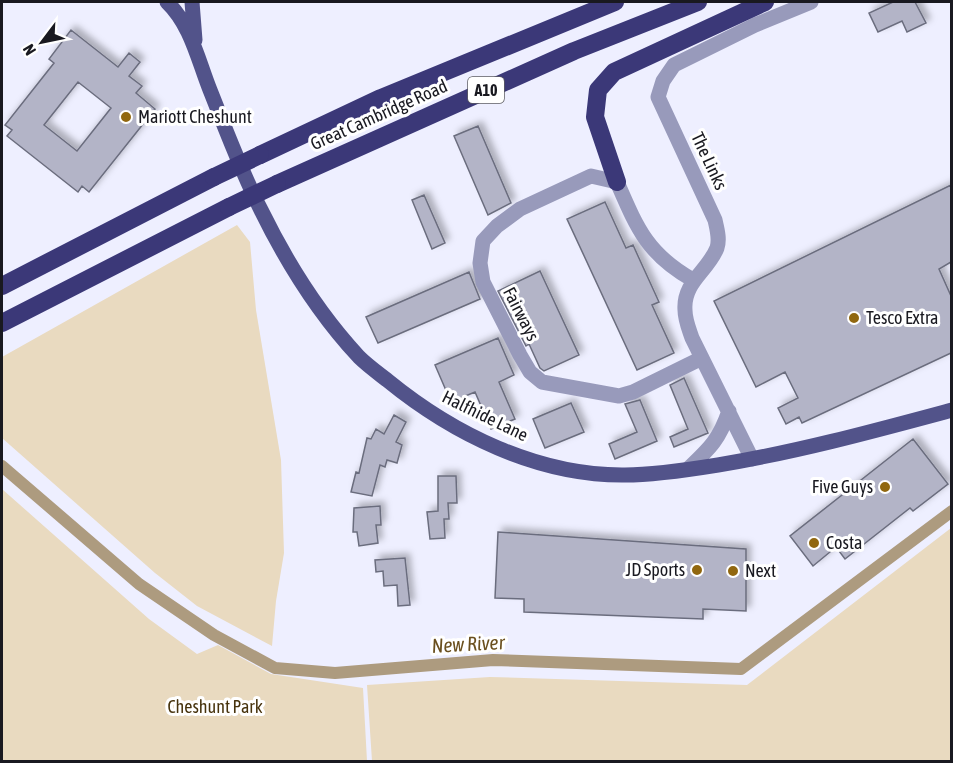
<svg xmlns="http://www.w3.org/2000/svg" width="953" height="763" font-family="'Asap Condensed',sans-serif">
  <style>
    .green { fill: #e9dac0 }
    .lines { fill: none; stroke-linecap: round; stroke-linejoin: round }
    .canal { stroke: #ad9b7f; stroke-width: 12 }
    .building { fill: #b3b4c7; stroke: #6b6d7e; stroke-width: 1.5; fill-rule: evenodd; filter: url(#shadow) }
    .minor { stroke: #989abb; stroke-width: 15 }
    .major { stroke: #52538a; stroke-width: 15 }
    .highway { stroke: #3b3878; stroke-width: 18 }
    .highway-bridge { stroke: #3b3878; stroke-width: 18 }
    .poi-dot { fill: #91670f; stroke: #fff; stroke-width: 2 }
    .labels { text-anchor: middle; stroke-width: 6; stroke-linejoin: round; paint-order: stroke }
    .shield { fill: #fff; stroke: #5e5e63; stroke-width: 1.5 }
    .shield-label { font-size: 16px; font-weight: bold; fill: #191920 }
    .street-label { font-size: 18px; fill: #191920; stroke: #fff }
    .poi-label { font-size: 18px; fill: #191920; stroke: #fff; text-anchor: start }
    .park-label { font-size: 18px; fill: #47330d; stroke: #fff }
    .water-label { font-size: 20px; font-style: italic; fill: #6a4f1e; stroke: #fff }
  </style>
  <defs>
    <filter id="shadow"><feDropShadow dx="4.5" dy="-4.5" stdDeviation="3" flood-color="#0004"/></filter>
  </defs>
  <rect width="100%" height="100%" fill="#eeefff"/>
  <path class="green" d="M 237,225 L 250,242 L 256,310 L 281,460 L 284,553 L 276,601 L 272,646 L 197,606 L 155,573 L 2,438 L 2,357 Z
    M 2,489 L 149,619 L 197,654 L 218,645 L 271,674 L 363,688 L 367,761 L 2,761 Z
    M 951,528 L 951,761 L 372,761 L 367,685 L 490,677 L 747,685 Z"/>
  <g class="lines">
    <path class="canal" d="M 2,466 L 139,584 L 214,635 L 275,668 L 335,673 L 493,660 L 741,669 L 952,511"/>
  </g>
  <path class="building" d="M 893,2 L 915,2 L 926,23 L 907,32 L 902,21 L 878,32 L 869,13 Z
    M 71,30 L 118,67 L 129,53 L 140,62 L 129,76 L 142,86 L 136,93 L 155,109 L 89,192 L 82,186 L 78,192 L 7,136 L 12,130 L 5,125 L 54,63 L 49,59 ZM 78,82 L 111,108 L 77,151 L 44,125 Z
    M 478,126 L 511,203 L 488,215 L 454,136 Z
    M 951,185 L 951,262 L 939,269 L 951,296 L 951,353 L 802,423 L 799,417 L 786,424 L 778,408 L 798,398 L 785,372 L 756,387 L 714,301 Z
    M 424,195 L 445,243 L 432,249 L 412,200 Z
    M 605,202 L 626,248 L 633,245 L 659,302 L 652,305 L 674,353 L 637,370 L 567,219 Z
    M 540,271 L 579,355 L 544,371 L 540,368 L 529,344 L 526,346 L 498,291 Z
    M 469,272 L 480,299 L 378,343 L 366,317 Z
    M 498,338 L 514,375 L 499,382 L 515,419 L 491,429 L 475,392 L 451,402 L 435,365 Z
    M 684,378 L 708,433 L 674,447 L 670,437 L 688,429 L 670,385 Z
    M 640,400 L 657,441 L 615,459 L 609,444 L 637,432 L 625,404 Z
    M 571,403 L 584,432 L 545,448 L 533,419 Z
    M 394,415 L 406,422 L 396,442 L 402,445 L 397,463 L 387,460 L 385,467 L 380,465 L 372,496 L 351,492 L 356,472 L 359,473 L 367,438 L 371,439 L 376,429 L 384,434 Z
    M 913,439 L 948,484 L 913,511 L 910,508 L 845,559 L 836,547 L 813,566 L 790,536 Z
    M 438,476 L 456,476 L 457,503 L 448,503 L 449,519 L 444,519 L 445,538 L 430,539 L 427,512 L 438,511 Z
    M 380,506 L 381,525 L 376,525 L 378,543 L 359,546 L 357,532 L 353,532 L 354,508 Z
    M 498,532 L 746,549 L 746,611 L 703,609 L 703,619 L 524,612 L 524,599 L 495,598 Z
    M 405,558 L 410,605 L 398,606 L 397,585 L 384,586 L 383,571 L 376,572 L 375,560 Z"/>
  <g class="lines">
    <path class="minor" d="M 693,280 C 647,254 637,228 617,182 L 591,176 L 520,209 L 497,226 L 483,241 L 480,263 L 483,282 L 520,355 L 530,372 L 542,382 L 619,396 L 633,392 L 702,358
      M 752,459 L 692,338 C 689,329 685,320 685,310 C 683,282 708,271 717,248 C 720,239 717,229 715,220 L 658,97 L 663,81 L 674,65 L 755,25 L 811,2
      M 688,469 C 710,448 719,440 729,411"/>
    <path class="major" d="M 167,2 C 191,25 198,60 210,90 C 226,130 241,171 261,210 C 287,263 318,313 359,357 C 367,365 378,373 387,380 C 453,434 538,476 625,475 C 655,475 687,470 718,465 C 797,452 874,431 952,410
      M 192,2 L 195,40"/>
    <path class="highway" d="M 260,155 L 381,98 L 615,2
      M 617,182 L 595,117 L 598,90 L 614,72 L 765,2
      M 277,184 L 574,51 L 698,2
      M 2,286 L 214,177
      M 2,323 L 229,207"/>
    <path class="highway-bridge" d="M 214,177 L 260,155
      M 229,207 L 277,184"/>
  </g>
  <g class="poi-dot">
    <circle cx="126" cy="117" r="6"/>
    <circle cx="854" cy="318" r="6"/>
    <circle cx="885" cy="487" r="6"/>
    <circle cx="814" cy="543" r="6"/>
    <circle cx="697" cy="570" r="6"/>
    <circle cx="733" cy="571" r="6"/>
  </g>
  <g class="labels">
    <rect class="shield" x="468" y="77" width="36" height="26" rx="4.5"/>
    <g class="shield-label">
      <text x="486" y="96">A10</text>
    </g>
    <g class="street-label">
      <text transform="translate(379 115) rotate(-24)" y="6">Great Cambridge Road</text>
      <text transform="translate(709 161) rotate(65)" y="6">The Links</text>
      <text transform="translate(521 314) rotate(63)" y="6">Fairways</text>
      <text transform="translate(485 416) rotate(26)" y="6">Halfhide Lane</text>
    </g>
    <g class="poi-label">
      <text x="138" y="123">Mariott Cheshunt</text>
      <text x="866" y="324">Tesco Extra</text>
      <text x="873" y="493" text-anchor="end">Five Guys</text>
      <text x="826" y="549">Costa</text>
      <text x="685" y="576" text-anchor="end">JD Sports</text>
      <text x="745" y="577">Next</text>
    </g>
    <g class="park-label">
      <text x="215" y="713">Cheshunt Park</text>
    </g>
    <g class="water-label">
      <text transform="translate(468 644) rotate(-3)" y="7">New River</text>
    </g>
  </g>
  <rect width="953" height="763" fill="none" stroke="#191920" stroke-width="6"/>
  <g transform="translate(42 42) rotate(238)" stroke="#ffffff" stroke-width="4.5" paint-order="stroke">
  <path d="M0-4.5L10 22L0 15L-10 22Z" fill="#191920"/>
  <text y="-9" font-size="16" font-weight="bold" text-anchor="middle" fill="#191920">N</text>
  </g>
</svg>
